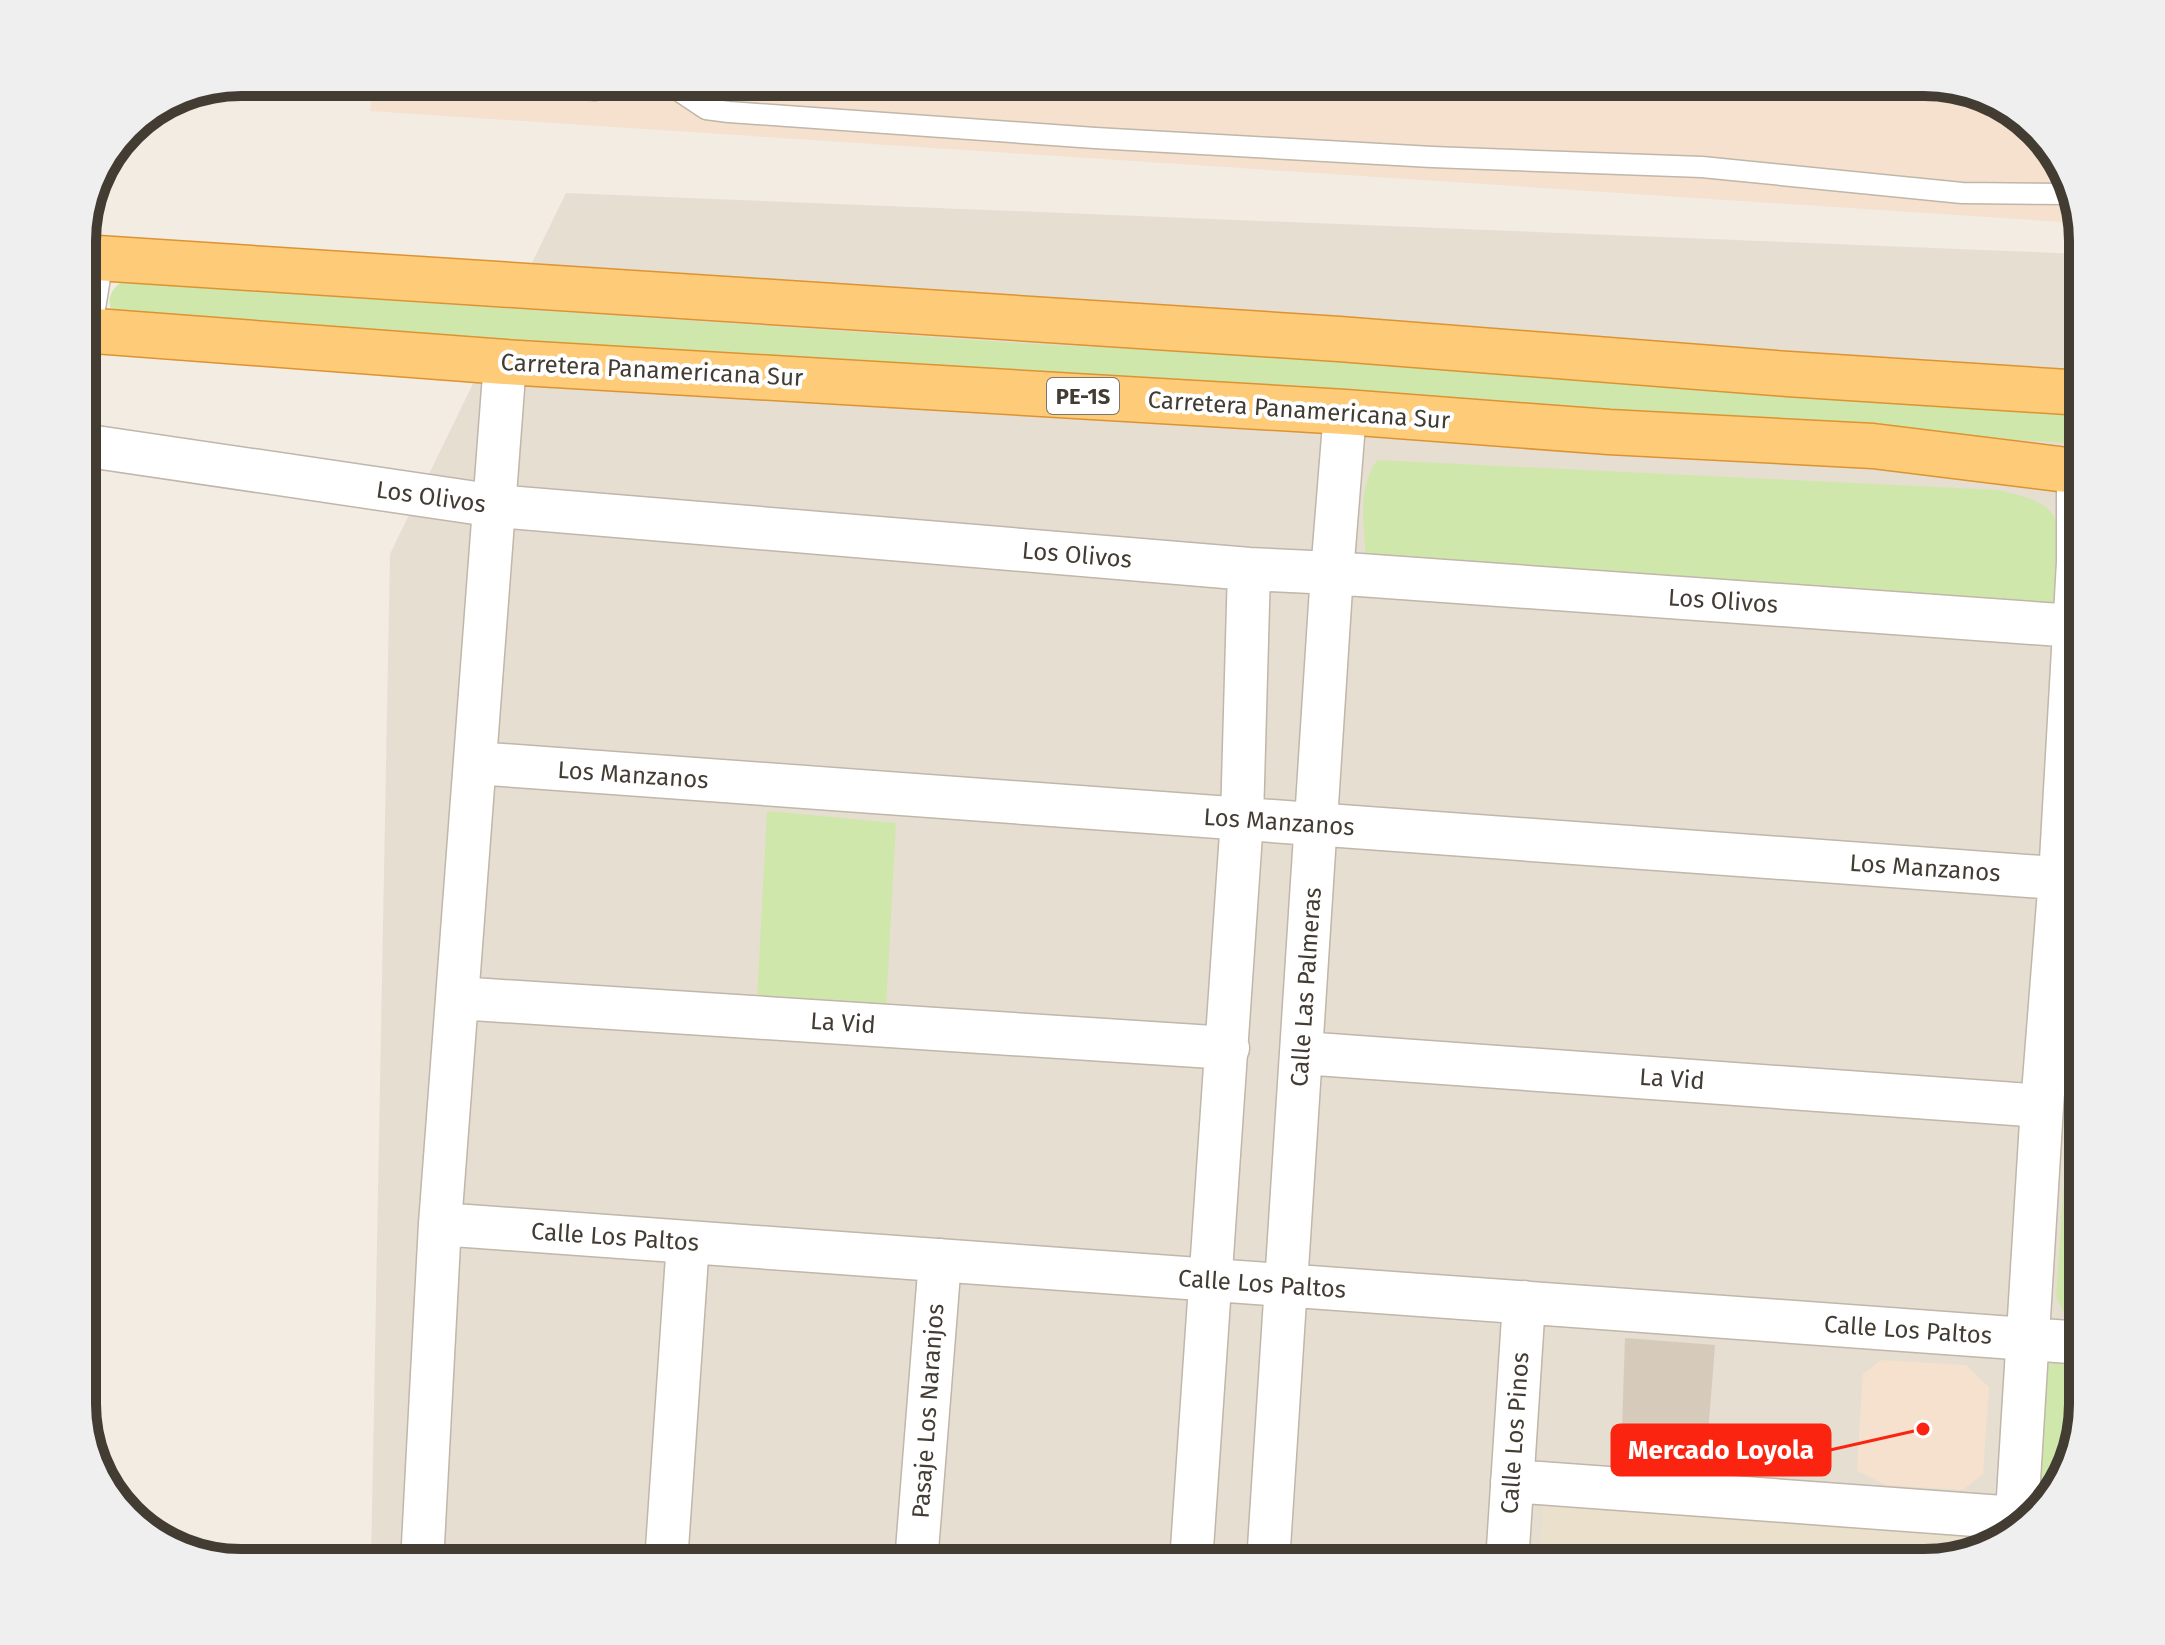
<svg xmlns="http://www.w3.org/2000/svg" width="2165" height="1645" font-family="'Fira Sans',sans-serif">
  <style>
    .residential { fill: #e6ded1 }
    .commercial { fill: #f5e1cd }
    .education { fill: #ebe0cc }
    .green { fill: #d0e7ab }
    .building { fill: #d6cabb }
    .lines { fill: none; stroke-linecap: round; stroke-linejoin: round }
    .service-casing { stroke: #c0b6a9; stroke-width: 23 }
    .minor-casing { stroke: #c0b6a9; stroke-width: 45 }
    .trunk-casing { stroke: #dd9331; stroke-width: 47 }
    .service { stroke: #fff; stroke-width: 20 }
    .minor { stroke: #fff; stroke-width: 42 }
    .trunk { stroke: #fecc78; stroke-width: 44 }
    .labels { text-anchor: middle; stroke-width: 8; stroke-linejoin: round; paint-order: stroke }
    .shield { fill: #fff; stroke: #7b7670; stroke-width: 2 }
    .shield-label { font-size: 22px; font-weight: bold; fill: #433c33 }
    .street-label { font-size: 24px; fill: #433c33; stroke: #fff }
    .rim { fill: none; stroke: #433c33; stroke-width: 10 }
    .leader { fill: none; stroke: #fb2410; stroke-width: 3 }
    .callout-dot { fill: #fb2410; stroke: #fff; stroke-width: 3 }
    .callout { fill: #fb2410; stroke: #fb2410; stroke-width: 3 }
    .callout-label { font-size: 26px; text-anchor: middle; font-weight: bold; fill: #fff }
  </style>
  <rect width="100%" height="100%" fill="#f2ece3"/>
  <path class="residential" d="M 566,193 L 2083,254 L 2083,1404 L 2050,1501 L 1994,1547 L 1924,1563 L 371,1563 L 390,554 Z"/>
  <path class="commercial" d="M 374,82 L 1924,82 L 2021,115 L 2066,170 L 2079,223 L 370,111 Z
    M 1881,1360 L 1966,1365 L 1989,1387 L 1983,1474 L 1963,1490 L 1886,1485 L 1857,1471 L 1863,1374 Z"/>
  <path class="education" d="M 1543,1500 L 1964,1531 L 1963,1554 L 1924,1563 L 1539,1563 Z"/>
  <path class="green" d="M 121,282 L 1018,343 L 1651,376 L 2083,409 L 2083,444 L 1339,398 L 115,317 C 106,302 108,293 121,282 Z
    M 1377,460 L 1998,490 C 2013,494 2033,497 2046,507 C 2074,532 2064,580 2054,610 L 1366,560 C 1364,526 1357,489 1377,460 Z
    M 767,811 L 896,823 L 886,1009 L 757,1000 Z
    M 2083,909 L 2083,1320 L 2078,1321 L 2063,1311 L 2056,1297 Z
    M 2083,1359 L 2083,1404 L 2050,1501 L 2038,1511 L 2046,1371 L 2052,1361 Z"/>
  <path class="building" d="M 1625,1338 L 1715,1345 L 1708,1434 L 1622,1428 Z"/>
  <g class="lines">
    <g class="service-casing">
      <path id="service" d="M 495,82 L 595,90 L 628,82
        M 671,82 L 673,87 L 706,109 L 729,112 L 1095,138 L 1432,157 L 1702,167 L 1962,193 L 2072,194"/>
    </g>
    <g class="minor-casing">
      <path id="minor" d="M 82,320 L 92,258
        M 82,445 L 496,506 L 1249,569 L 1332,573 L 2075,626
        M 475,763 L 2083,880
        M 457,998 L 1228,1048
        M 1302,1053 L 2042,1106
        M 440,1224 L 2083,1343
        M 1512,1481 L 2016,1518
        M 2016,1529 L 2042,1106 L 2060,878 L 2078,562 L 2078,472
        M 422,1563 L 440,1224 L 505,362
        M 666,1563 L 688,1242
        M 916,1563 L 940,1260
        M 1191,1563 L 1242,819 L 1249,569
        M 1268,1563 L 1332,573 L 1345,412
        M 1507,1563 L 1524,1302"/>
    </g>
    <g class="trunk-casing">
      <path id="trunk" d="M 82,257 L 1339,339 L 1788,374 L 2083,393
        M 82,330 L 505,362 L 1345,412 L 1609,432 L 1873,446 L 2083,472"/>
    </g>
    <use href="#service" class="service"/>
    <use href="#minor" class="minor"/>
    <use href="#trunk" class="trunk"/>
  </g>
  <g class="labels">
    <rect class="shield" x="1047" y="378" width="72" height="36" rx="6"/>
    <g class="shield-label">
      <text x="1083" y="404">PE-1S</text>
    </g>
    <g class="street-label">
      <text transform="translate(652 370) rotate(3)" y="8">Carretera Panamericana Sur</text>
      <text transform="translate(1299 410) rotate(4)" y="8">Carretera Panamericana Sur</text>
      <text transform="translate(431 497) rotate(8)" y="8">Los Olivos</text>
      <text transform="translate(1077 555) rotate(5)" y="8">Los Olivos</text>
      <text transform="translate(1723 601) rotate(4)" y="8">Los Olivos</text>
      <text transform="translate(633 775) rotate(4)" y="8">Los Manzanos</text>
      <text transform="translate(1279 822) rotate(4)" y="8">Los Manzanos</text>
      <text transform="translate(1925 868) rotate(4)" y="8">Los Manzanos</text>
      <text transform="translate(1306 987) rotate(-86)" y="8">Calle Las Palmeras</text>
      <text transform="translate(843 1023) rotate(4)" y="8">La Vid</text>
      <text transform="translate(1672 1079) rotate(4)" y="8">La Vid</text>
      <text transform="translate(615 1237) rotate(4)" y="8">Calle Los Paltos</text>
      <text transform="translate(1262 1284) rotate(4)" y="8">Calle Los Paltos</text>
      <text transform="translate(1908 1330) rotate(4)" y="8">Calle Los Paltos</text>
      <text transform="translate(928 1411) rotate(-86)" y="8">Pasaje Los Naranjos</text>
      <text transform="translate(1515 1433) rotate(-86)" y="8">Calle Los Pinos</text>
    </g>
  </g>
  <path d="M0 0H2165V1645H0ZM241 96H1924A145 145 0 0 1 2069 241V1404A145 145 0 0 1 1924 1549H241A145 145 0 0 1 96 1404V241A145 145 0 0 1 241 96Z" fill="#f0efef" fill-rule="evenodd"/>
  <path class="rim" d="M241 96H1924A145 145 0 0 1 2069 241V1404A145 145 0 0 1 1924 1549H241A145 145 0 0 1 96 1404V241A145 145 0 0 1 241 96Z"/>
  <path class="leader" d="M1923 1429L1830 1450"/>
  <circle class="callout-dot" cx="1923" cy="1429" r="8"/>
  <rect class="callout" x="1612" y="1425" width="218" height="50" rx="8"/>
  <g class="callout-label">
    <text x="1721" y="1459">Mercado Loyola</text>
  </g>
</svg>
